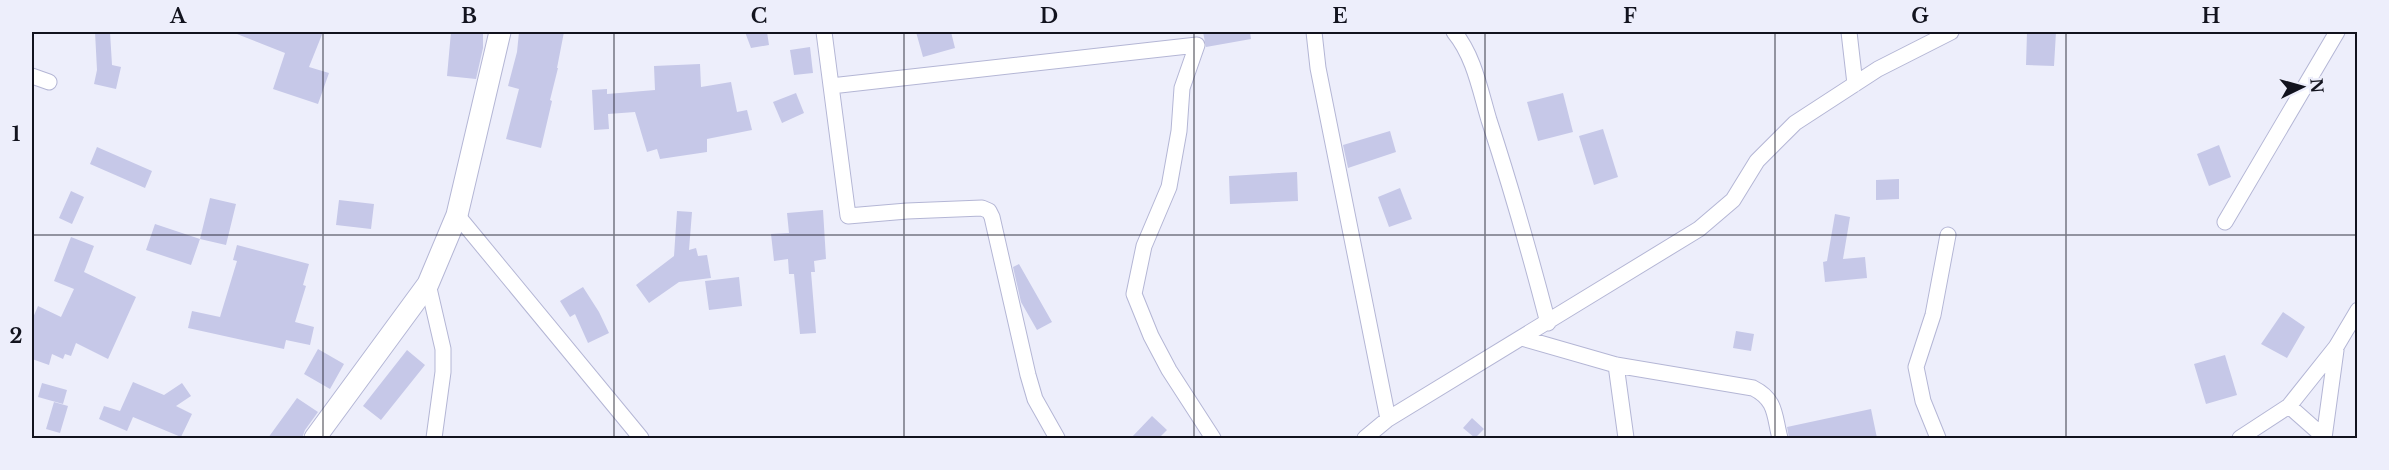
<svg xmlns="http://www.w3.org/2000/svg" width="2389" height="470" font-family="'Libre Baskerville',serif">
  <style>
    .building { fill: #c6c8e8 }
    .lines { fill: none; stroke-linecap: round; stroke-linejoin: round }
    .street-casing { stroke: #b4b6d5; stroke-width: 17 }
    .secondary-casing { stroke: #b4b6d5; stroke-width: 23 }
    .street { stroke: #fff; stroke-width: 15 }
    .secondary { stroke: #fff; stroke-width: 21 }
    .grid { fill: none; stroke: #12131e; stroke-width: 1.5; stroke-opacity: 0.55 }
    .neatline { fill: none; stroke: #12131e; stroke-width: 2 }
    .grid-label { font-size: 20px; text-anchor: middle; font-weight: bold; fill: #12131e }
  </style>
  <rect width="100%" height="100%" fill="#edeefb"/>
  <path class="building" d="M 95,32 L 110,32 L 112,65 L 121,67 L 116,89 L 94,84 L 97,70 Z
    M 232,32 L 323,32 L 309,67 L 329,73 L 318,104 L 273,89 L 285,53 Z
    M 451,32 L 483,32 L 483,48 L 476,79 L 447,76 Z
    M 519,32 L 564,32 L 557,68 L 558,68 L 550,100 L 552,101 L 541,148 L 506,139 L 519,89 L 508,86 L 517,52 Z
    M 745,32 L 767,32 L 769,45 L 751,48 Z
    M 916,32 L 951,32 L 955,48 L 923,57 Z
    M 1203,32 L 1250,32 L 1251,39 L 1206,47 Z
    M 2027,32 L 2056,32 L 2054,66 L 2026,65 Z
    M 810,47 L 813,73 L 794,75 L 790,50 Z
    M 700,64 L 701,87 L 731,82 L 737,112 L 747,110 L 752,130 L 707,139 L 707,152 L 660,159 L 657,149 L 647,152 L 635,112 L 608,114 L 609,129 L 594,130 L 592,90 L 607,89 L 607,94 L 655,90 L 654,66 Z
    M 796,93 L 804,113 L 782,123 L 773,102 Z
    M 1563,93 L 1573,132 L 1538,141 L 1527,102 Z
    M 1603,129 L 1618,177 L 1594,185 L 1579,136 Z
    M 1390,131 L 1396,152 L 1348,168 L 1343,145 Z
    M 2219,145 L 2231,177 L 2209,186 L 2197,154 Z
    M 97,147 L 152,171 L 145,188 L 90,164 Z
    M 1297,172 L 1298,201 L 1230,204 L 1229,176 Z
    M 1899,179 L 1899,199 L 1876,200 L 1876,180 Z
    M 1400,188 L 1412,219 L 1389,227 L 1378,197 Z
    M 71,191 L 84,197 L 72,224 L 59,218 Z
    M 210,198 L 236,204 L 226,245 L 200,239 Z
    M 339,200 L 374,204 L 371,229 L 336,225 Z
    M 823,210 L 826,259 L 814,261 L 815,272 L 811,272 L 816,333 L 800,334 L 794,274 L 789,274 L 788,259 L 774,261 L 771,234 L 789,233 L 787,213 Z
    M 677,211 L 692,212 L 689,250 L 696,248 L 698,256 L 707,255 L 711,278 L 679,282 L 649,303 L 636,285 L 674,256 Z
    M 1835,214 L 1850,217 L 1843,259 L 1865,257 L 1867,278 L 1825,282 L 1823,262 L 1827,261 Z
    M 155,224 L 200,239 L 191,265 L 146,250 Z
    M 71,237 L 94,246 L 84,272 L 136,297 L 108,359 L 76,343 L 71,356 L 65,354 L 63,359 L 52,354 L 49,365 L 32,359 L 32,320 L 38,306 L 61,317 L 74,289 L 54,281 Z
    M 237,245 L 309,264 L 303,285 L 306,286 L 295,322 L 314,327 L 310,345 L 286,340 L 284,349 L 188,328 L 192,311 L 220,317 L 237,261 L 233,260 Z
    M 1019,264 L 1052,322 L 1037,330 L 1021,302 L 1013,267 Z
    M 739,277 L 742,306 L 709,310 L 705,281 Z
    M 583,287 L 599,312 L 609,333 L 588,343 L 575,314 L 570,317 L 560,301 Z
    M 2283,312 L 2305,327 L 2287,358 L 2261,344 Z
    M 1736,331 L 1754,334 L 1751,351 L 1733,348 Z
    M 318,349 L 344,364 L 330,389 L 304,374 Z
    M 407,350 L 425,365 L 381,420 L 363,406 Z
    M 2225,355 L 2237,395 L 2206,404 L 2194,364 Z
    M 133,382 L 164,395 L 182,383 L 191,396 L 176,406 L 192,414 L 181,437 L 133,417 L 127,431 L 99,419 L 104,406 L 120,411 Z
    M 42,383 L 67,390 L 63,404 L 38,397 Z
    M 297,398 L 318,412 L 305,430 L 302,438 L 268,438 Z
    M 54,402 L 68,406 L 60,433 L 46,429 Z
    M 1871,409 L 1877,438 L 1789,438 L 1787,427 Z
    M 1152,416 L 1167,430 L 1159,438 L 1131,438 Z
    M 1472,418 L 1484,429 L 1475,438 L 1463,428 Z"/>
  <g class="lines">
    <g class="street-casing">
      <path id="street" d="M 824,32 L 848,216 L 907,211 L 982,208 L 989,211 L 992,217 L 1028,375 L 1035,399 L 1057,438
        M 1314,32 L 1318,68 L 1388,419
        M 1454,32 C 1474,56 1480,90 1489,120 C 1511,187 1530,254 1548,323
        M 1849,32 L 1855,84
        M 32,76 L 49,82
        M 831,86 L 1197,45 L 1182,88 L 1179,131 L 1169,187 L 1144,246 L 1134,294 L 1151,336 L 1169,370 L 1213,438
        M 457,215 L 641,438
        M 2225,222 L 2337,32
        M 428,284 L 443,349 L 443,372 L 434,438
        M 1522,338 L 1616,365 L 1753,388 C 1777,400 1774,416 1780,438
        M 1616,365 L 1626,438
        M 2289,406 L 2324,437
        M 1365,438 L 1388,419 L 1699,229 L 1733,200 L 1757,161 L 1795,123 L 1878,69 L 1951,32
        M 1938,438 L 1923,401 L 1916,367 L 1933,315 L 1948,235
        M 2240,438 L 2289,406 L 2336,347 L 2358,310
        M 2324,438 L 2336,350"/>
    </g>
    <g class="secondary-casing">
      <path id="secondary" d="M 315,438 L 428,284 L 457,215 L 500,32"/>
    </g>
    <use href="#street" class="street"/>
    <use href="#secondary" class="secondary"/>
  </g>
  <path class="grid" d="M 323,32 L 323,438M 614,32 L 614,438M 904,32 L 904,438M 1194,32 L 1194,438M 1485,32 L 1485,438M 1775,32 L 1775,438M 2066,32 L 2066,438M 32,235 L 2358,235"/>
  <rect width="2389" height="470" fill="none" stroke="#edeefb" stroke-width="66"/>
  <g transform="translate(2302 87) rotate(85)" stroke="#edeefb" stroke-width="4.5" paint-order="stroke">
  <path d="M0-4.5L10 22L0 15L-10 22Z" fill="#12131e"/>
  <text y="-9" font-size="16" font-weight="bold" text-anchor="middle" fill="#12131e">N</text>
  </g>
  <rect x="33" y="33" width="2323" height="404" class="neatline"/>
  <g class="grid-label">
    <text x="178" y="23">A</text>
    <text x="469" y="23">B</text>
    <text x="759" y="23">C</text>
    <text x="1049" y="23">D</text>
    <text x="1340" y="23">E</text>
    <text x="1630" y="23">F</text>
    <text x="1920" y="23">G</text>
    <text x="2211" y="23">H</text>
    <text x="16" y="141">1</text>
    <text x="16" y="343">2</text>
  </g>
</svg>
